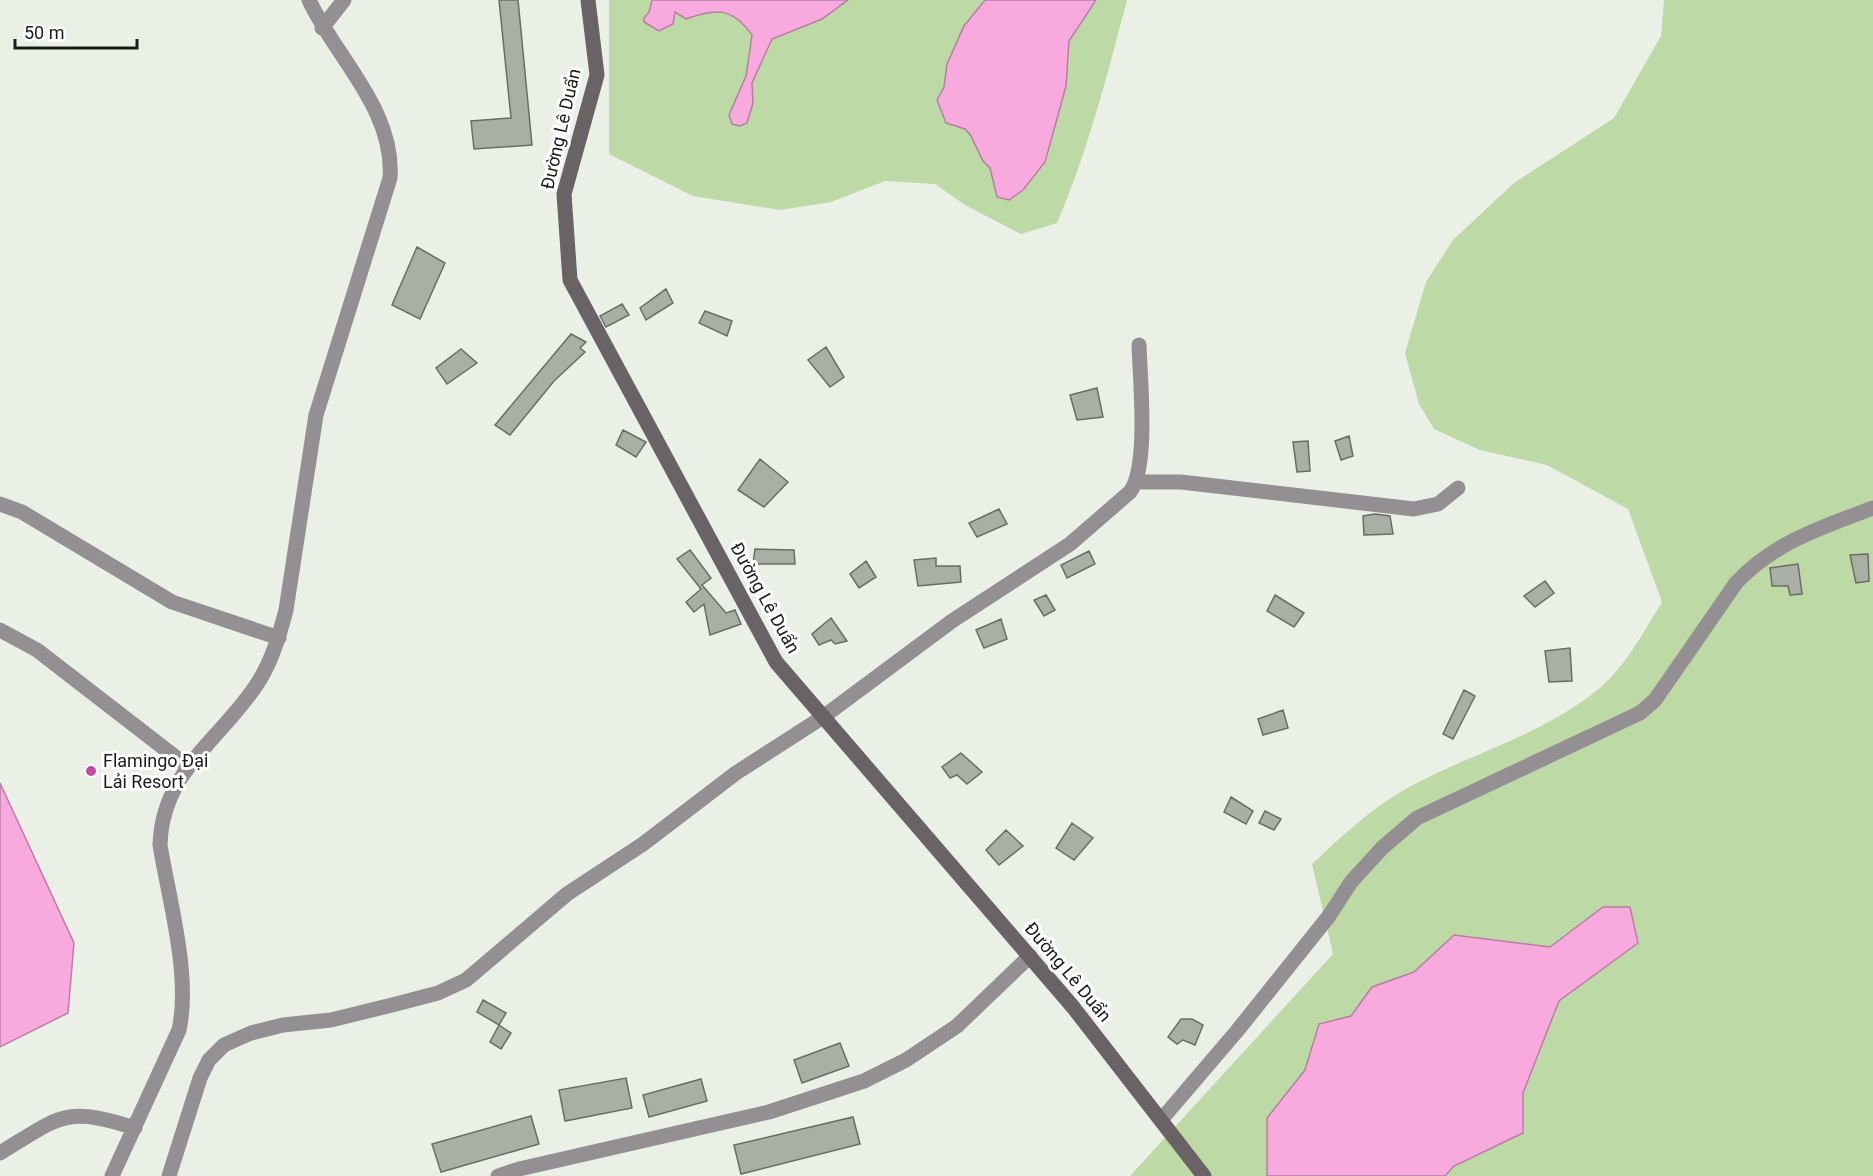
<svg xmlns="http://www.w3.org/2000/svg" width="1873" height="1176" font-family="Roboto,sans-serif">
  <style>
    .green { fill: #bdd9a5 }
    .water { fill: #f8aadf; stroke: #b57fa4; stroke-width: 1.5 }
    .building { fill: #aaafa6; stroke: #686d65; stroke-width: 1.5 }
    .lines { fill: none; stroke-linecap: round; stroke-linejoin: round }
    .street { stroke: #938f92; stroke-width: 15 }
    .secondary { stroke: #696366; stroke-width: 15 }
    .poi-dot { fill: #c14ba3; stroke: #fff; stroke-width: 2 }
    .labels { text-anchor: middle; stroke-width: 6; stroke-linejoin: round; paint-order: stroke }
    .street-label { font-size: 18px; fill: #1a1c19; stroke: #fff }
    .poi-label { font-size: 18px; fill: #1a1c19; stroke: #fff; text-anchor: start }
  </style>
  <rect width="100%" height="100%" fill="#ebf0e7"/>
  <path class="green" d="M 609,0 L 1127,0 C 1107,76 1088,151 1057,223 L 1021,234 L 965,205 L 935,184 L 885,181 L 831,202 L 780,210 L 693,196 L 609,154 Z
    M 1664,0 L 1873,0 L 1873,1176 L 1130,1176 L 1333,954 L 1312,864 C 1341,837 1369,810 1404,790 C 1469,753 1543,736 1601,687 C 1627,664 1644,631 1662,602 L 1628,509 L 1547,465 L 1480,450 L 1434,429 L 1419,404 L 1405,353 L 1426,282 L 1453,240 L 1514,183 L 1614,118 L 1661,36 Z"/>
  <path class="water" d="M 652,0 L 848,0 L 822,19 L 772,39 L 752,83 L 753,103 L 747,123 L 740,126 L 732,124 L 729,115 L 746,76 L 752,35 C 732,7 716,8 686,19 L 675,12 L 673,24 L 659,31 L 644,22 L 644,18 L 649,12 Z
    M 985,0 L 1096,0 L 1069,41 L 1066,86 L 1045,162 L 1023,190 L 1009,200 L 997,197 L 990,168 L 983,161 L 971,136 L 965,129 L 946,123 L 937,100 L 944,87 L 947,64 L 964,26 Z
    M 0,783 L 74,943 L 68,1013 L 0,1047 Z
    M 1603,907 L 1630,907 L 1638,943 L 1559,1001 L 1523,1093 L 1523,1133 L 1454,1166 L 1445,1176 L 1267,1176 L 1267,1118 L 1305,1070 L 1319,1024 L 1351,1016 L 1372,987 L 1414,972 L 1454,935 L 1550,947 Z"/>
  <path class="building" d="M 499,0 L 518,0 L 532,145 L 474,149 L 471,121 L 511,118 Z
    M 417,247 L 445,263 L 420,319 L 392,305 Z
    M 666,289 L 673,303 L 646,320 L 640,308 Z
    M 622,304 L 629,315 L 606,327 L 600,316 Z
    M 705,311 L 732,321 L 727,336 L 699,323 Z
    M 571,334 L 586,342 L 580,348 L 585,352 L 554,381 L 510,435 L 495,425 Z
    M 826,347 L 844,377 L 830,387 L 808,360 Z
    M 461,349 L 477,363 L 447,384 L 436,368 Z
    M 1097,388 L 1103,417 L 1077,420 L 1070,395 Z
    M 623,430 L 646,442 L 636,457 L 616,445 Z
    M 1349,436 L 1353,456 L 1341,460 L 1335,441 Z
    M 1308,441 L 1310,471 L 1297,472 L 1293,442 Z
    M 760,459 L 788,482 L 764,507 L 738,490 Z
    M 999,509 L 1007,524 L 977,537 L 969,523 Z
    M 1375,514 L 1390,516 L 1393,534 L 1364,535 L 1363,516 Z
    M 755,549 L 794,550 L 795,564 L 753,564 Z
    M 690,550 L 711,578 L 702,585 L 726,613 L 735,610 L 741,624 L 710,635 L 704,604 L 694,612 L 686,602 L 701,589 L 677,559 Z
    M 1089,551 L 1095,564 L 1067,578 L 1061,565 Z
    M 1868,554 L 1869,581 L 1856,583 L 1850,555 Z
    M 936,558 L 936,566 L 960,566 L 961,582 L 918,586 L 914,560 Z
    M 866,561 L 876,577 L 859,588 L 850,574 Z
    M 1798,564 L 1802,594 L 1790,595 L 1788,586 L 1772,586 L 1770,568 Z
    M 1545,581 L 1554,593 L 1535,607 L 1524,596 Z
    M 1046,595 L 1055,610 L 1044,616 L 1034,600 Z
    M 1275,595 L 1304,613 L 1294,627 L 1267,611 Z
    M 831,618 L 847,641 L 835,644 L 831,640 L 819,645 L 812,634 Z
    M 1001,619 L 1007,639 L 984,648 L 976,630 Z
    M 1570,648 L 1572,681 L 1549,682 L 1545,651 Z
    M 1464,690 L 1475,696 L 1453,739 L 1443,734 Z
    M 1283,710 L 1288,728 L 1263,735 L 1258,719 Z
    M 961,753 L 982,772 L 967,784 L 957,775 L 950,778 L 942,767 Z
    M 1231,797 L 1253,811 L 1246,824 L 1224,812 Z
    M 1265,811 L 1281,819 L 1274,830 L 1259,823 Z
    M 1072,823 L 1093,838 L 1074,860 L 1056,848 Z
    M 1006,830 L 1023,846 L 999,865 L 986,850 Z
    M 483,1000 L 506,1013 L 499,1025 L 477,1012 Z
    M 1181,1019 L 1192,1019 L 1203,1025 L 1195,1045 L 1183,1040 L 1177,1044 L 1168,1037 Z
    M 499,1025 L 511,1033 L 501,1049 L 490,1042 Z
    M 840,1043 L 849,1066 L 802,1083 L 794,1060 Z
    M 626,1078 L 632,1108 L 565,1121 L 559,1090 Z
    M 701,1079 L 707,1101 L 649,1117 L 643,1095 Z
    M 531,1116 L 539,1144 L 441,1172 L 432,1144 Z
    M 853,1117 L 860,1144 L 741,1174 L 734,1145 Z"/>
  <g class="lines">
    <path class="street" d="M 322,28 L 344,0
      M 1137,482 L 1181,482 L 1414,509 L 1438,504 L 1458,488
      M 0,504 L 22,512 L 172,602 L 279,638
      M 0,630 L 37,650 L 187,766
      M 1161,1120 L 1237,1031 L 1329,916 L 1351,882 L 1382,848 L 1417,818 L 1640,713 L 1655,700 L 1736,583 C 1773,543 1822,527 1873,508
      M 0,1153 C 60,1117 64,1105 135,1128
      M 112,1176 L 179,1030 C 191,976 169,900 160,845 C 162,772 218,742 255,687 C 271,664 279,637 286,610 L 316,415 L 390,178 C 395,110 336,58 309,0
      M 169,1176 L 200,1078 L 209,1060 L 224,1045 L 251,1033 L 283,1025 L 331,1020 L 396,1004 L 438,993 L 466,980 L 567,894 L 643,844 L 736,773 L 823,717 L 952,621 L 1070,544 L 1130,492 C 1149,467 1140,379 1139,345
      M 498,1176 L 519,1169 L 769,1112 L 864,1081 L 906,1060 L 957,1026 L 1030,956"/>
    <path class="secondary" d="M 588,0 L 597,75 L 564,194 L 570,280 L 776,662 L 1073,1007 L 1204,1176"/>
  </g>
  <circle class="poi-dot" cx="91" cy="771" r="6"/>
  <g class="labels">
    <g class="street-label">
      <text transform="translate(561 129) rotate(-77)" y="6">Đường Lê Duẩn</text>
      <text transform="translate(765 598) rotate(61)" y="6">Đường Lê Duẩn</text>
      <text transform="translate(1068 972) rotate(50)" y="6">Đường Lê Duẩn</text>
    </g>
    <g class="poi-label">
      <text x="103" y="767">Flamingo Đại<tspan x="103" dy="21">Lải Resort</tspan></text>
    </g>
  </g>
  <path d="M15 39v9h122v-9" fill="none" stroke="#1a1c19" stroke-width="3"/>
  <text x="24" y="39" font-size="18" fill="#1a1c19" stroke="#ffffff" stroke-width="4.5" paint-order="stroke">50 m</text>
</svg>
